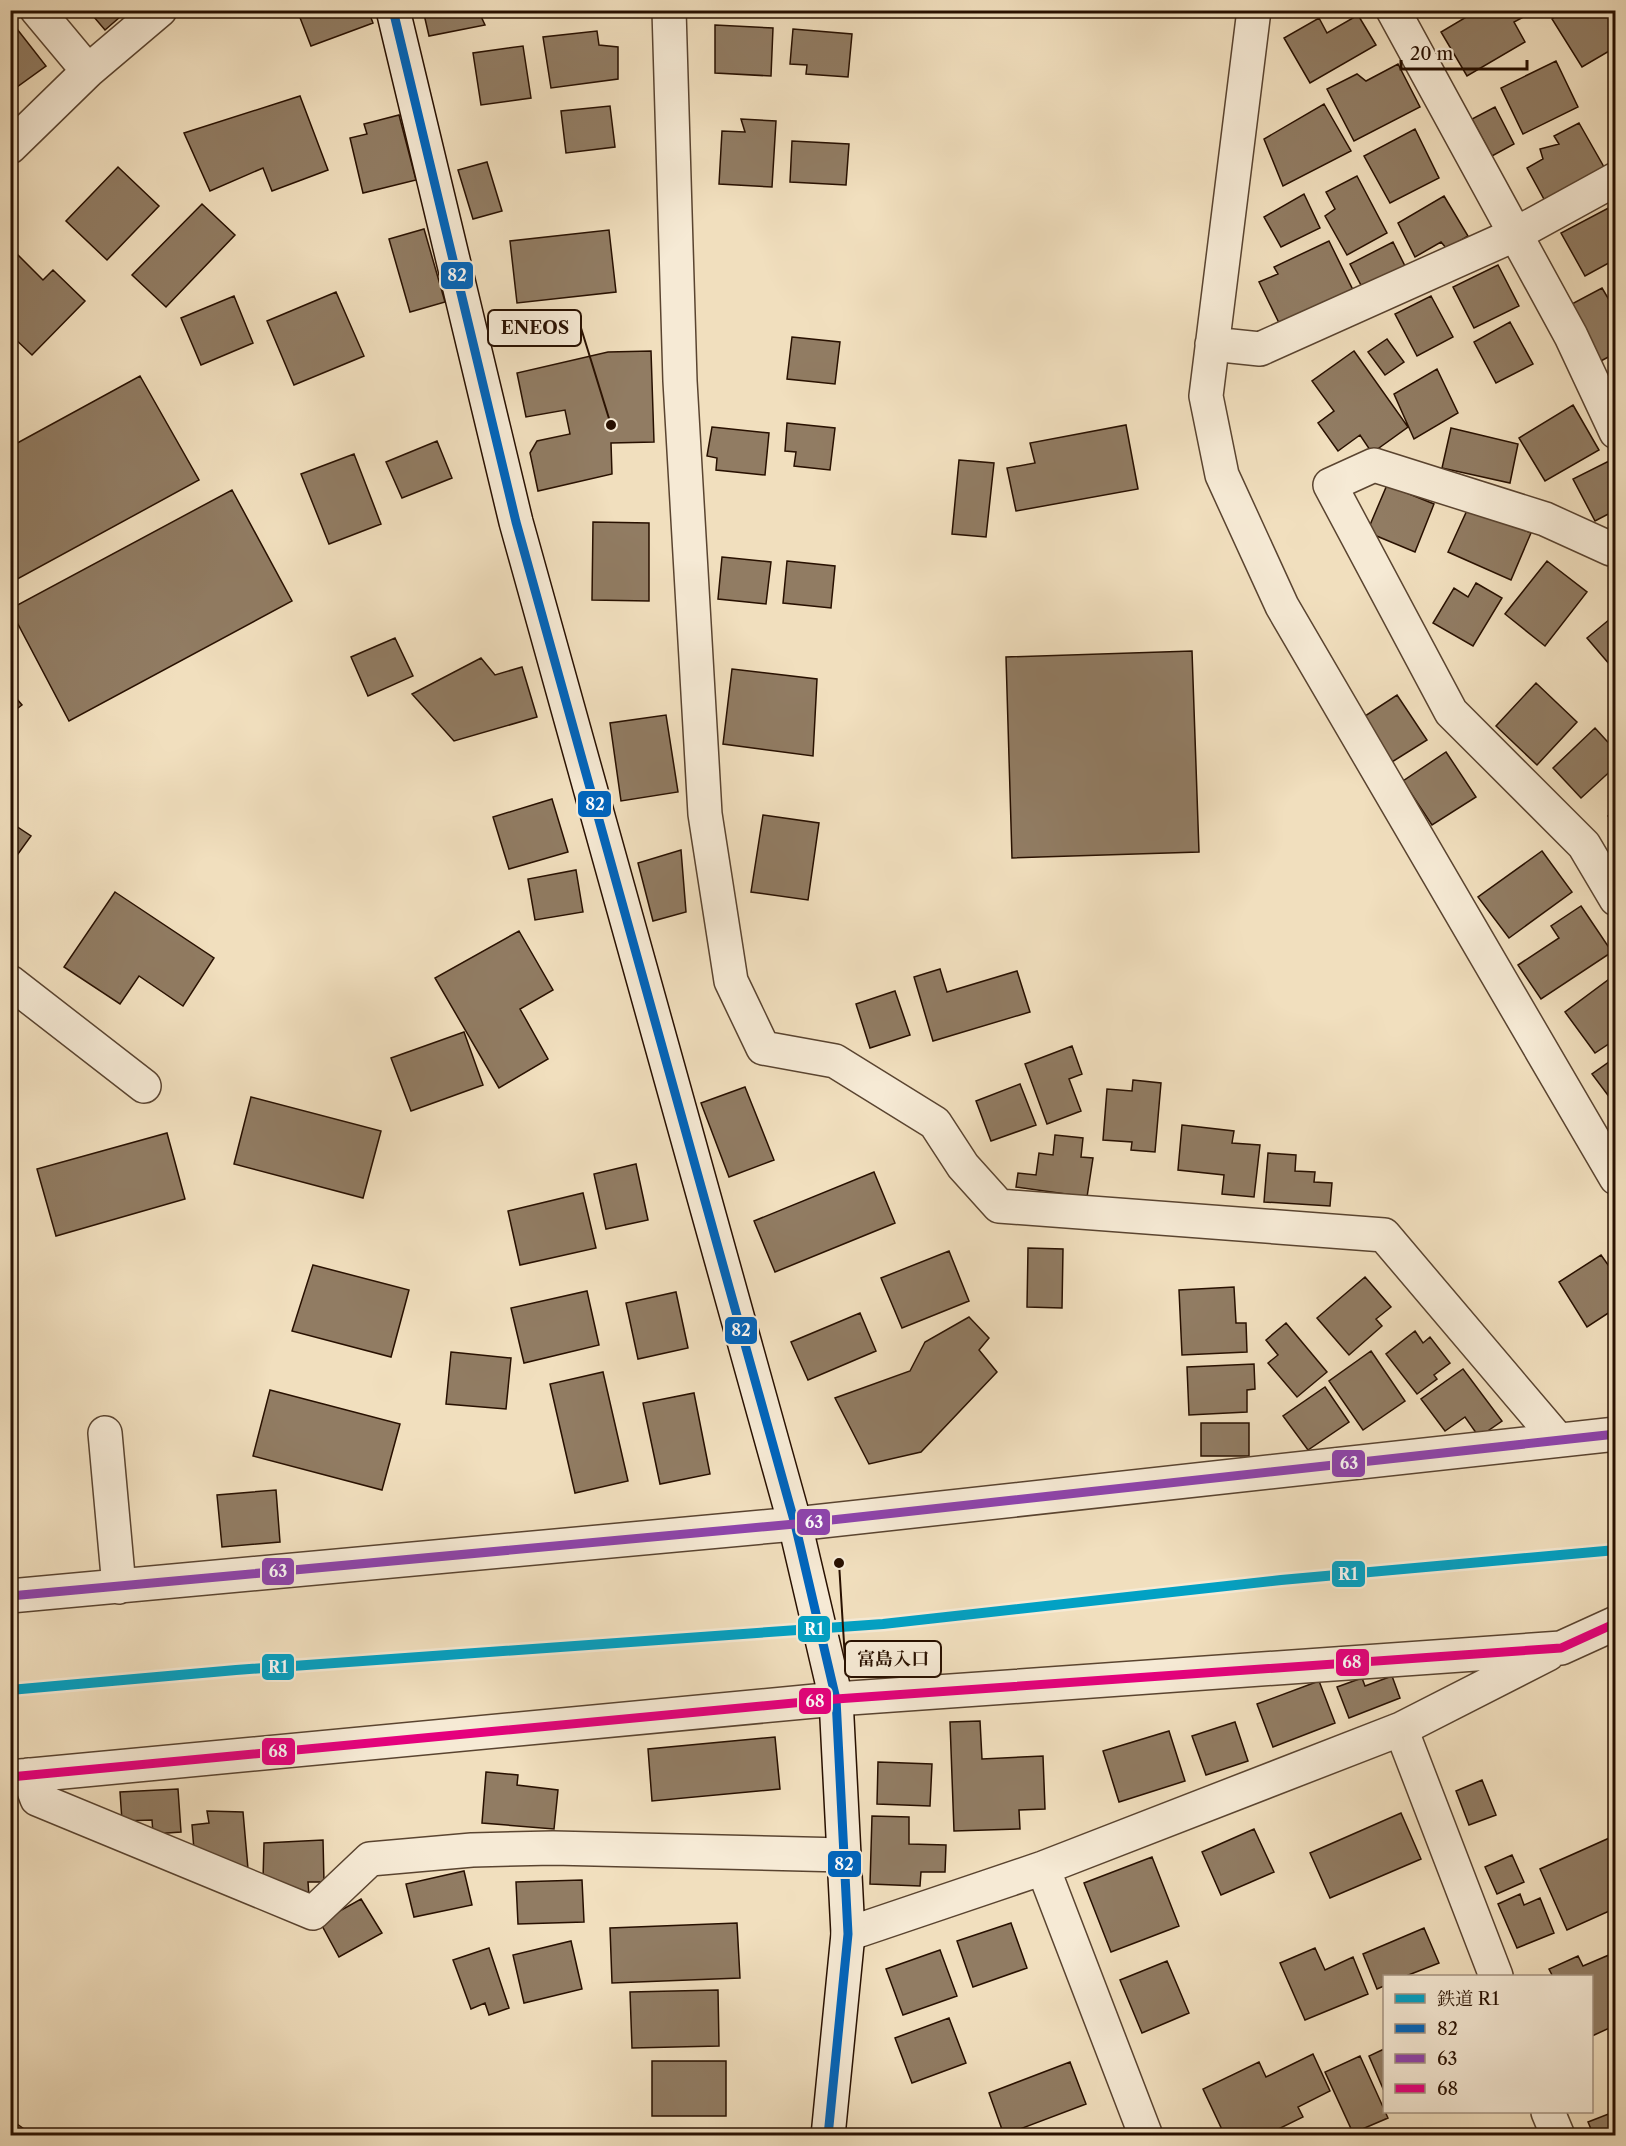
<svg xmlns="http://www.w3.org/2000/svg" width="1626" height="2146" font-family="'Libre Caslon Text','Noto Serif JP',serif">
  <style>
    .building { fill: #917c63; stroke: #281000; stroke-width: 1.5 }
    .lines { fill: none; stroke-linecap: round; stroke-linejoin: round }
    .street-casing { stroke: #5a4430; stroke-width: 36 }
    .secondary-casing { stroke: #281000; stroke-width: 36 }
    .street { stroke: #f6ead5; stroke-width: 33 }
    .secondary { stroke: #f6ead5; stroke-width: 33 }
    .bus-1-casing { stroke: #f6ead5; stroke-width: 14 }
    .bus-2-casing { stroke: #f6ead5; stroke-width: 14 }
    .bus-3-casing { stroke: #f6ead5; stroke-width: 14 }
    .bus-1 { stroke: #0065bd; stroke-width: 9 }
    .bus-2 { stroke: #8e44ad; stroke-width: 9 }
    .bus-3 { stroke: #e5007d; stroke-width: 9 }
    .rail-1-casing { stroke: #f6ead5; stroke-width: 15 }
    .rail-1 { stroke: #02a1c4; stroke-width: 10 }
    .leader { fill: none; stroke: #281000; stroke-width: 2 }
    .callout-dot { fill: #281000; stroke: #f6ead5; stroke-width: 2 }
    .callout { fill: #f6ead5; stroke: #281000; stroke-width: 2 }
    .callout-label { font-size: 18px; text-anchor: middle; font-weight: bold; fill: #281000 }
    .line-badge { stroke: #f6ead5; stroke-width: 2 }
    .badge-label { font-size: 16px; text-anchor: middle; font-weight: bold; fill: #fff }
  </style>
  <rect width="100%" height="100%" fill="#f1dfbe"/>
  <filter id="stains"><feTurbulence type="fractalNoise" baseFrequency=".00333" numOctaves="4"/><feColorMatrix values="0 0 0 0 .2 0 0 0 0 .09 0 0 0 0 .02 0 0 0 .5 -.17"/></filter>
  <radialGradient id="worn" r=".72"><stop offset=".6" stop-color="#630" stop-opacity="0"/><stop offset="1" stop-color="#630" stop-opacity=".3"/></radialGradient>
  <path class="building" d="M 88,10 L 128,10 L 105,30 Z
    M 297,10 L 368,10 L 373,23 L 311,46 Z
    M 423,10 L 478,10 L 485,25 L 429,36 Z
    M 1478,10 L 1524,10 L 1527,15 L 1514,22 L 1525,42 L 1467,76 L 1441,32 Z
    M 1565,10 L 1616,10 L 1616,47 L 1582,67 L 1552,19 Z
    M 1358,15 L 1376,45 L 1310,83 L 1284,38 L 1319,18 L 1327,33 Z
    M 10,20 L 46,66 L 10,92 Z
    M 715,25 L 773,28 L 771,76 L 715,73 Z
    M 793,29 L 852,34 L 848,77 L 806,74 L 807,65 L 790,64 Z
    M 597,31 L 599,45 L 618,47 L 618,79 L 551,88 L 543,37 Z
    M 523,46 L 531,98 L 481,105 L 473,53 Z
    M 1556,61 L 1578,107 L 1523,134 L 1501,88 Z
    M 1398,64 L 1420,107 L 1354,141 L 1327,89 L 1357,74 L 1366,81 Z
    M 300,96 L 328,170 L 272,191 L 263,168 L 210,191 L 184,133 Z
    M 1324,104 L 1351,151 L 1283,186 L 1264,139 Z
    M 610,106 L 615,147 L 566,153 L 561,111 Z
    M 1495,107 L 1514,144 L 1492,156 L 1472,119 Z
    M 399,115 L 416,180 L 363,193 L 350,138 L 367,134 L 364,124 Z
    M 741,119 L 776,121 L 772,187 L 719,184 L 722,131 L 745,132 Z
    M 1579,123 L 1604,167 L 1545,201 L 1527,168 L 1543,159 L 1540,149 L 1559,144 L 1554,136 Z
    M 1415,129 L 1439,178 L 1390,203 L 1364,156 Z
    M 792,141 L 849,144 L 846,185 L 790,182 Z
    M 487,162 L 502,211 L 473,219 L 458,170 Z
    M 118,167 L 159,206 L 107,260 L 66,221 Z
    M 1357,176 L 1387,233 L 1347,255 L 1325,216 L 1335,209 L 1326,192 Z
    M 1304,194 L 1320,228 L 1281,247 L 1264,217 Z
    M 1444,196 L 1468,236 L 1447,249 L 1441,242 L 1415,257 L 1398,223 Z
    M 202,204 L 235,235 L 166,307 L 132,275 Z
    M 1616,204 L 1616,259 L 1585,276 L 1561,233 Z
    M 424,229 L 445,302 L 410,312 L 389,239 Z
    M 609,230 L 616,292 L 517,303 L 510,241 Z
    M 1329,241 L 1354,292 L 1281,327 L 1259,282 L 1278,274 L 1274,267 Z
    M 1393,242 L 1406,268 L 1363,289 L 1350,264 Z
    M 10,247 L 43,280 L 53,270 L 85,301 L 32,355 L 10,334 Z
    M 1498,265 L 1519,306 L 1474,328 L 1453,287 Z
    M 1602,288 L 1612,305 L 1616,304 L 1616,353 L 1599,362 L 1568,306 Z
    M 336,292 L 364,356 L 294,385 L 267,321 Z
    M 234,296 L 253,343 L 201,365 L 181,318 Z
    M 1431,296 L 1453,337 L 1417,356 L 1395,314 Z
    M 1510,322 L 1533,364 L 1496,383 L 1474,342 Z
    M 792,337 L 840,342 L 835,384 L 787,379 Z
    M 1387,339 L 1404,362 L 1385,375 L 1368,352 Z
    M 651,351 L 654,442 L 611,443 L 612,474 L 538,491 L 530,453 L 537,441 L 570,434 L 565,410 L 526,417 L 517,373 L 608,352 Z
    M 1354,351 L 1408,427 L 1372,453 L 1360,435 L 1338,451 L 1318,423 L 1334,411 L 1312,381 Z
    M 1437,369 L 1458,413 L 1414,439 L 1394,394 Z
    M 140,376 L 199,480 L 10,583 L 10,447 Z
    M 1573,405 L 1599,450 L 1545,481 L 1519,438 Z
    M 787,423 L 835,428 L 830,470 L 794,466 L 796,452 L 785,451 Z
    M 1126,425 L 1138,489 L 1016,511 L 1007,468 L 1035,463 L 1030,443 Z
    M 712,427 L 769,433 L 765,475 L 716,470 L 717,458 L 707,456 Z
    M 1451,428 L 1518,444 L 1510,483 L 1442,468 Z
    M 437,441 L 452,478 L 402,498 L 386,462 Z
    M 354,454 L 381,524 L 329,544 L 301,474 Z
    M 959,460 L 994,463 L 986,537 L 952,534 Z
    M 1609,461 L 1616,473 L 1616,510 L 1595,521 L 1573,479 Z
    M 1387,485 L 1434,504 L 1415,552 L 1367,532 Z
    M 232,490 L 292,601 L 69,721 L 10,609 Z
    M 1469,506 L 1531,533 L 1511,580 L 1448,552 Z
    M 593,522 L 649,523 L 649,601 L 592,600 Z
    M 722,557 L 771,562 L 766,604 L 718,599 Z
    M 787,561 L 835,566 L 831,608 L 783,603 Z
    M 1547,561 L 1587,592 L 1545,646 L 1505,614 Z
    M 1476,583 L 1502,598 L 1473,646 L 1433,623 L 1454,588 L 1468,597 Z
    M 1616,614 L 1616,672 L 1587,638 Z
    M 395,638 L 413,676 L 368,696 L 351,657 Z
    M 1192,651 L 1199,852 L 1012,858 L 1006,657 Z
    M 481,658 L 495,675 L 522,667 L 537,717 L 454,741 L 412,694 Z
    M 732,669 L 817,679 L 813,756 L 723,744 Z
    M 1536,683 L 1577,722 L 1537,765 L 1496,726 Z
    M 10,691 L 22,705 L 10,714 Z
    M 1397,695 L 1427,740 L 1392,762 L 1362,718 Z
    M 666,715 L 678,792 L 621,801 L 610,723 Z
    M 1595,728 L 1616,751 L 1616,766 L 1581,798 L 1553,768 Z
    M 1446,752 L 1476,797 L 1432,825 L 1403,781 Z
    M 552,799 L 568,852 L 509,869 L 493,817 Z
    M 1616,811 L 1616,827 L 1608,816 Z
    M 763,815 L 819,823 L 808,900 L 751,892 Z
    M 10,822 L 31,836 L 10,865 Z
    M 681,850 L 686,912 L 653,921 L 638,863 Z
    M 1542,851 L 1572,892 L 1509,938 L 1478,897 Z
    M 576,870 L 583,912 L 535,920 L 528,879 Z
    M 115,892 L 214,958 L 183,1006 L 139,976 L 120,1004 L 64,967 Z
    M 1581,906 L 1612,952 L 1541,999 L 1518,965 L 1559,938 L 1551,926 Z
    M 519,931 L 553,990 L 520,1009 L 548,1059 L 499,1088 L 435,978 Z
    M 940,969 L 947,992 L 1017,971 L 1030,1012 L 933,1041 L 914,977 Z
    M 1616,974 L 1616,1039 L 1595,1053 L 1565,1012 Z
    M 895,991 L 910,1035 L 870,1048 L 856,1004 Z
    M 464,1032 L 483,1085 L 411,1111 L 391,1058 Z
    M 1072,1046 L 1082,1074 L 1069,1079 L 1081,1111 L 1047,1124 L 1025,1064 Z
    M 1616,1057 L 1616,1106 L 1592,1074 Z
    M 1133,1080 L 1161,1083 L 1155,1152 L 1131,1150 L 1132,1142 L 1103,1140 L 1107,1089 L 1132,1091 Z
    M 1020,1084 L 1036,1125 L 991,1141 L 976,1101 Z
    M 745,1087 L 774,1160 L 729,1177 L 701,1103 Z
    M 251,1097 L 381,1131 L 363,1198 L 234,1164 Z
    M 1182,1125 L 1234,1131 L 1232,1143 L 1260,1145 L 1254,1197 L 1222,1194 L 1224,1175 L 1178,1170 Z
    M 167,1133 L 185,1199 L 56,1236 L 37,1169 Z
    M 1055,1135 L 1083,1138 L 1081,1157 L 1093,1158 L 1087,1197 L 1016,1187 L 1018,1173 L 1036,1175 L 1039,1153 L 1053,1155 Z
    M 1268,1153 L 1296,1155 L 1295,1171 L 1315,1172 L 1314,1182 L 1332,1183 L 1330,1206 L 1264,1202 Z
    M 636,1164 L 648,1220 L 606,1229 L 594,1174 Z
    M 874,1172 L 895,1223 L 775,1272 L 754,1221 Z
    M 583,1193 L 596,1248 L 520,1265 L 508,1211 Z
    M 1028,1248 L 1063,1249 L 1062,1308 L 1027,1307 Z
    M 949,1251 L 969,1301 L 902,1328 L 881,1278 Z
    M 1601,1255 L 1616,1276 L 1616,1308 L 1587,1327 L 1559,1282 Z
    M 313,1265 L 409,1290 L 391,1357 L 292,1331 Z
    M 1365,1277 L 1391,1307 L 1376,1319 L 1382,1326 L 1349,1355 L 1317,1318 Z
    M 1234,1287 L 1236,1323 L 1246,1323 L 1247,1352 L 1182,1355 L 1179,1290 Z
    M 587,1291 L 599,1345 L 524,1363 L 511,1308 Z
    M 676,1292 L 688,1348 L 638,1359 L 626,1303 Z
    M 860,1313 L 876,1351 L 808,1380 L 791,1342 Z
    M 969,1317 L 989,1338 L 979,1350 L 997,1372 L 921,1452 L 869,1464 L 835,1398 L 910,1371 L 925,1342 Z
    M 1286,1323 L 1327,1372 L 1297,1397 L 1268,1363 L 1278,1355 L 1266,1340 Z
    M 1415,1331 L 1423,1343 L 1430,1337 L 1450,1363 L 1434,1375 L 1437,1379 L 1417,1394 L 1386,1354 Z
    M 1371,1351 L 1405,1401 L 1363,1430 L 1329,1381 Z
    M 451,1352 L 511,1358 L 506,1409 L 446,1404 Z
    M 1254,1364 L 1255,1389 L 1247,1390 L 1247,1412 L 1189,1415 L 1187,1367 Z
    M 1463,1369 L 1502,1421 L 1479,1437 L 1465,1417 L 1445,1431 L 1421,1399 Z
    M 603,1372 L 628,1481 L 575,1493 L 550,1384 Z
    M 1325,1387 L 1349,1422 L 1308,1450 L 1283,1416 Z
    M 270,1390 L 400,1424 L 382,1490 L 253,1456 Z
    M 694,1393 L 710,1474 L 660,1484 L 643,1403 Z
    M 1201,1423 L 1249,1423 L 1249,1456 L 1201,1456 Z
    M 276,1490 L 280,1542 L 222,1547 L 217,1495 Z
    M 1392,1676 L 1400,1698 L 1349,1718 L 1337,1687 L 1362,1678 L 1365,1686 Z
    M 1319,1681 L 1335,1723 L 1273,1747 L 1257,1704 Z
    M 980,1721 L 982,1759 L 1043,1756 L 1045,1809 L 1019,1810 L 1020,1829 L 954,1831 L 950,1722 Z
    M 1235,1722 L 1248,1761 L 1206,1775 L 1192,1736 Z
    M 1169,1731 L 1185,1781 L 1119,1802 L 1103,1751 Z
    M 775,1737 L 780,1789 L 652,1801 L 648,1749 Z
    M 878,1762 L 932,1764 L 930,1806 L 877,1804 Z
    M 486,1772 L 518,1775 L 517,1785 L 558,1790 L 554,1829 L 482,1823 Z
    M 1482,1780 L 1496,1815 L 1469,1825 L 1456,1791 Z
    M 178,1789 L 181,1832 L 153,1834 L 152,1820 L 122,1821 L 120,1792 Z
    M 207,1811 L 243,1812 L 248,1869 L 194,1850 L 192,1825 L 209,1823 Z
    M 1401,1813 L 1421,1859 L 1330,1898 L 1310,1853 Z
    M 872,1816 L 909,1817 L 909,1844 L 946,1845 L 945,1872 L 921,1872 L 920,1886 L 870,1884 Z
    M 1254,1829 L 1274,1872 L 1221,1895 L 1202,1852 Z
    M 1616,1835 L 1616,1908 L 1567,1930 L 1540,1869 Z
    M 323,1840 L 324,1882 L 308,1882 L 309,1896 L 263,1879 L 264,1843 Z
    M 1512,1855 L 1524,1882 L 1497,1894 L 1485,1867 Z
    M 1152,1857 L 1179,1926 L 1111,1952 L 1084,1883 Z
    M 464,1871 L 472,1905 L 414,1917 L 406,1884 Z
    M 582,1880 L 584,1922 L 518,1924 L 516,1882 Z
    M 1520,1894 L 1524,1905 L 1540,1898 L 1554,1933 L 1517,1948 L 1498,1904 Z
    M 361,1899 L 382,1933 L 339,1957 L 320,1922 Z
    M 737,1923 L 740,1978 L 612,1983 L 610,1928 Z
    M 1011,1923 L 1027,1968 L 973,1987 L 957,1941 Z
    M 1424,1928 L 1439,1963 L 1406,1976 L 1384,1976 L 1384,1986 L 1377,1989 L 1363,1954 Z
    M 571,1941 L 582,1989 L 524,2003 L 513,1955 Z
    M 489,1948 L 509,2008 L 489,2015 L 485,2003 L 471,2009 L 453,1960 Z
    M 1315,1948 L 1325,1970 L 1353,1957 L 1368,1994 L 1305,2020 L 1280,1963 Z
    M 940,1950 L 957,1996 L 903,2015 L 886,1969 Z
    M 1616,1952 L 1616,2025 L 1592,2036 L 1592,1976 L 1549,1976 L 1552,1975 L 1549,1969 L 1578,1956 L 1583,1966 Z
    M 1167,1961 L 1189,2013 L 1142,2033 L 1120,1980 Z
    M 718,1990 L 719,2046 L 632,2048 L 630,1992 Z
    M 949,2018 L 966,2063 L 912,2083 L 895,2038 Z
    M 1384,2049 L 1384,2091 L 1369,2056 Z
    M 1313,2054 L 1330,2091 L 1298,2107 L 1303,2117 L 1264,2136 L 1225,2136 L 1203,2089 L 1259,2062 L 1266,2077 Z
    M 1360,2056 L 1388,2118 L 1353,2133 L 1325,2072 Z
    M 652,2061 L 726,2061 L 726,2116 L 652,2116 Z
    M 1070,2062 L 1086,2104 L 1004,2135 L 989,2093 Z
    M 1616,2111 L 1616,2136 L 1594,2136 L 1588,2122 Z
    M 10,2119 L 34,2136 L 10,2136 Z"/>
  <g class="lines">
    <g class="street-casing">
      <path id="street" d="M 37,10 L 88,71
        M 669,10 L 680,381 L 705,814 L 731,981 L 763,1048 L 835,1061 L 935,1123 L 963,1166 L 999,1206 L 1384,1235 L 1558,1440
        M 1254,10 L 1206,396 L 1222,475 L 1282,606 L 1616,1178
        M 1393,10 L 1571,336 L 1616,432
        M 10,147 L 88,71 L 160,10
        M 1212,344 L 1260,349 L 1514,235 L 1616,179
        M 1616,548 L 1611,549 L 1545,519 L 1374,465 L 1330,485 L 1451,712 L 1584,845 L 1616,899
        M 10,982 L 144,1086
        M 105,1433 L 119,1587
        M 10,1596 L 795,1524 L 1616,1434
        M 1401,1729 L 1496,1976
        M 28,1775 L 37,1799 L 313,1913 L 370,1859 L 472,1850 L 553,1848 L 844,1855
        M 10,1777 L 836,1699 L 1561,1648 L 1616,1623
        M 1043,1868 L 1146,2136
        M 848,1934 L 1043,1868 L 1401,1729 L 1548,1654
        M 1548,2112 L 1558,2136"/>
    </g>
    <g class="secondary-casing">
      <path id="secondary" d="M 393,10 L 516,522 L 795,1524 L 836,1699 L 848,1934 L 828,2136"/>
    </g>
    <use href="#street" class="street"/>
    <use href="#secondary" class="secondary"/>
    <g class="bus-1-casing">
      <path id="bus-1" d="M 393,10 L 516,522 L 795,1524 L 836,1699 L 848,1934 L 828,2136"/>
    </g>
    <g class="bus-2-casing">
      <path id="bus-2" d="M 10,1596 L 795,1524 L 1616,1434"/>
    </g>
    <g class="bus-3-casing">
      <path id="bus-3" d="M 10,1777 L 836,1699 L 1561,1648 L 1616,1623"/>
    </g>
    <use href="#bus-1" class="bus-1"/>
    <use href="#bus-2" class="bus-2"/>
    <use href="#bus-3" class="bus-3"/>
    <g class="rail-1-casing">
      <path id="rail-1" d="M 10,1690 L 236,1670 L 883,1624 L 1281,1580 L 1616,1550"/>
    </g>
    <use href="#rail-1" class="rail-1"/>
  </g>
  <path class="leader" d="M611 425L581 328M839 1563L845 1659"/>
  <g class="callout-dot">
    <circle cx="611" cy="425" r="6"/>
    <circle cx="839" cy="1563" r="6"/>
  </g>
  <g class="callout">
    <rect x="488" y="310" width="93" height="36" rx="6"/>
    <rect x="845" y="1641" width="96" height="36" rx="6"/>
  </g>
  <g class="callout-label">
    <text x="535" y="334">ENEOS</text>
    <text x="893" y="1665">富島入口</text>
  </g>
  <g class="line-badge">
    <rect x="440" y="261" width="34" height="29" rx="6" fill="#0065bd"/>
    <rect x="577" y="790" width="35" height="28" rx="6" fill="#0065bd"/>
    <rect x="724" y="1316" width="34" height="29" rx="6" fill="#0065bd"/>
    <rect x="1331" y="1449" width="35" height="29" rx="6" fill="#8e44ad"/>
    <rect x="796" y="1508" width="35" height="28" rx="6" fill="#8e44ad"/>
    <rect x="261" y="1557" width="34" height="29" rx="6" fill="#8e44ad"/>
    <rect x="1331" y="1560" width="35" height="28" rx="6" fill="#02a1c4"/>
    <rect x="797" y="1615" width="34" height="28" rx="6" fill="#02a1c4"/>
    <rect x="1335" y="1648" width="35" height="29" rx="6" fill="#e5007d"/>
    <rect x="261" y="1653" width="34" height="28" rx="6" fill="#02a1c4"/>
    <rect x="798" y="1687" width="34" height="28" rx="6" fill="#e5007d"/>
    <rect x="261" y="1737" width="35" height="29" rx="6" fill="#e5007d"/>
    <rect x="827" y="1850" width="35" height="28" rx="6" fill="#0065bd"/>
  </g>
  <g class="badge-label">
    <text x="457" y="281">82</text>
    <text x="595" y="810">82</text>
    <text x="741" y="1336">82</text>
    <text x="1349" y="1469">63</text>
    <text x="814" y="1528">63</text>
    <text x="278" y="1577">63</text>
    <text x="1348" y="1580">R1</text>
    <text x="814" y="1635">R1</text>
    <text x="1352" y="1668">68</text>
    <text x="278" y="1673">R1</text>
    <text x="815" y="1707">68</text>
    <text x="278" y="1757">68</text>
    <text x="844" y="1870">82</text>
  </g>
  <rect width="1626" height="2146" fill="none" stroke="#f1dfbe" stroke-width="36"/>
  <rect x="12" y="12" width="1602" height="2122" fill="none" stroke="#281000" stroke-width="3"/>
  <rect x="18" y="18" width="1590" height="2110" fill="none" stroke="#281000" stroke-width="1.5"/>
  <rect x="1383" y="1975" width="210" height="138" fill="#f6ead5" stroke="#a49380" stroke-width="1.5"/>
  <rect x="1395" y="1994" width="30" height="9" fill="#02a1c4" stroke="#a49380" stroke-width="1.5"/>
  <text x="1437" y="2005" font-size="18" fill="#281000">鉄道 R1</text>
  <rect x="1395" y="2024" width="30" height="9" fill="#0065bd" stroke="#a49380" stroke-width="1.5"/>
  <text x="1437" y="2035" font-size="18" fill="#281000">82</text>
  <rect x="1395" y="2054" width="30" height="9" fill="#8e44ad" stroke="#a49380" stroke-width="1.5"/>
  <text x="1437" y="2065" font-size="18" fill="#281000">63</text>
  <rect x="1395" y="2084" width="30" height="9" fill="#e5007d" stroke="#a49380" stroke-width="1.5"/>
  <text x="1437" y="2095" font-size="18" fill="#281000">68</text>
  <path d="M1401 60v9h126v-9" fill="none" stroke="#281000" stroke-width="3"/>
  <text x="1410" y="60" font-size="18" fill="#281000" stroke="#f6ead5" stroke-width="4.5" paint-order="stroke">20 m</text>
  <rect width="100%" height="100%" filter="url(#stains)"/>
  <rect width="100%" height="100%" fill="url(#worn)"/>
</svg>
